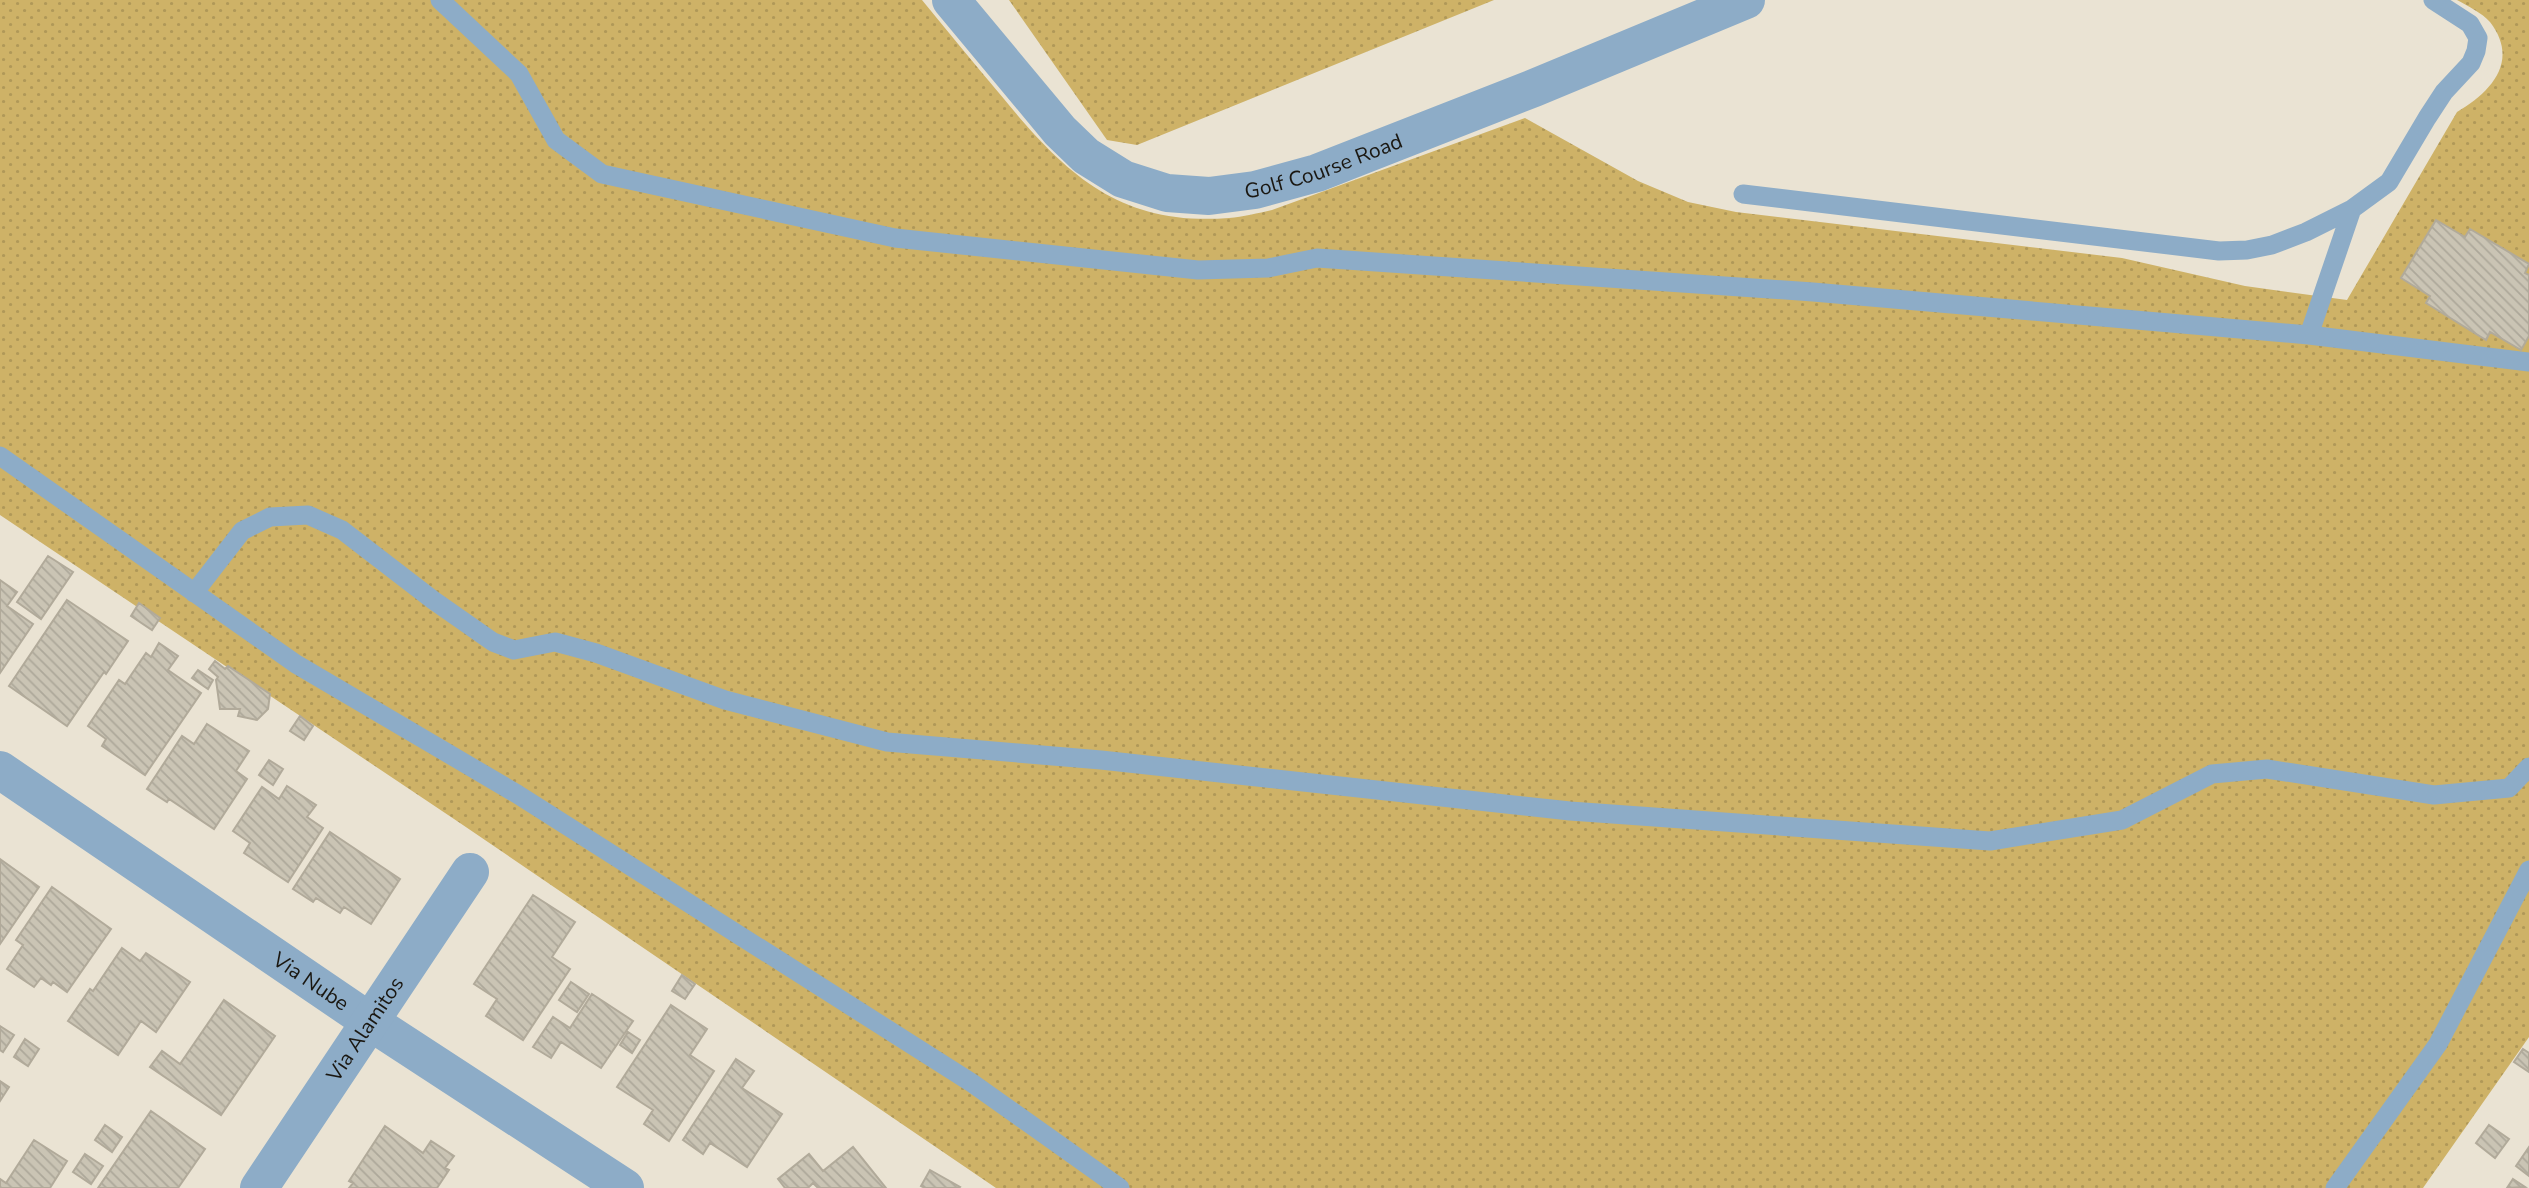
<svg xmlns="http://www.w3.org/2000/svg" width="2529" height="1188" font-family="'Nunito Sans',sans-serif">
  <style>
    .grass { fill: url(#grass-dots) }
    .building { fill: url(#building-back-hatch); stroke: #b1aa9a; stroke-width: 2 }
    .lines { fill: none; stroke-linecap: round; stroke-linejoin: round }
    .lane { stroke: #8dacc7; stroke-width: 19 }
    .street { stroke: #8dacc7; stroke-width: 38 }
    .labels { text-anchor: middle; stroke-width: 5; stroke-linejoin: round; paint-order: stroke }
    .street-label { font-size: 21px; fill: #1a1711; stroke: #eae3d3 }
  </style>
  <defs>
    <pattern id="grass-dots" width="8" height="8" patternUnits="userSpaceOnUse" patternTransform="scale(1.75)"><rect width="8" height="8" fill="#ceb267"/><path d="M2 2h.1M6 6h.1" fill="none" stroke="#b09858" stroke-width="1.8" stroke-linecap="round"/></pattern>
    <pattern id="building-back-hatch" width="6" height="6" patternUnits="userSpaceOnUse" patternTransform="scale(1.75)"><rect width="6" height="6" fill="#cac4b4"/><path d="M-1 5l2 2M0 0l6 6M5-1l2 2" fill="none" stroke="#ada89a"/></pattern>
  </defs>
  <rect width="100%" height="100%" fill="#eae3d3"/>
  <path class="grass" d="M 0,0 L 922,0 C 949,33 976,66 1004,99 C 1068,177 1122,226 1229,218 C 1243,217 1258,213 1272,210 L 1525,118 L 1638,181 L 1688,202 L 1736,212 L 2122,258 L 2245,286 L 2347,300 L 2457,112 C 2491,92 2520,61 2490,22 C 2482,13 2468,6 2457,0 L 2529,0 L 2529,1037 L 2423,1188 L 996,1188 L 457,821 L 0,515 Z
    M 1009,0 L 1494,0 L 1137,145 L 1107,140 Z"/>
  <path class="building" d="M 2436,220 L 2465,237 L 2470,229 L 2529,264 L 2525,273 L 2529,275 L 2529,336 L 2521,350 L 2490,332 L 2486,340 L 2426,303 L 2430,296 L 2401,278 Z
    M 48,556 L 73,572 L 41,619 L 17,602 Z
    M 0,580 L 17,592 L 7,606 L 33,624 L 0,673 Z
    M 67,600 L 128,641 L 106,674 L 104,672 L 67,726 L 9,686 Z
    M 139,603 L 160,618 L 152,630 L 131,616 Z
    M 159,643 L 178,656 L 168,670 L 201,693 L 145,775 L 102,746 L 106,739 L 88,726 L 119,680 L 125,684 L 146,653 L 151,657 Z
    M 215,661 L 225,669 L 228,666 L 270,694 L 268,709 L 257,720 L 238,716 L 240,709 L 220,709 L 216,680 L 218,677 L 209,669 Z
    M 198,670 L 213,680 L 208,689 L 192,678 Z
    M 300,716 L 313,726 L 304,740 L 290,731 Z
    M 207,724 L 249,751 L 236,771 L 247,779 L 214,829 L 169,799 L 167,802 L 147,789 L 182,736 L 194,744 Z
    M 269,760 L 283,769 L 273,785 L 259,775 Z
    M 287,786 L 316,805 L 307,817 L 323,828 L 288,882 L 244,853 L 250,843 L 233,831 L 262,787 L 279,799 Z
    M 330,832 L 400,879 L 371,924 L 344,907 L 340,913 L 316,898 L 313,902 L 293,889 Z
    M 0,859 L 39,887 L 0,944 Z
    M 52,887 L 111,929 L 67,992 L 53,982 L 51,985 L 41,978 L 34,987 L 7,969 L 23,945 L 16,940 Z
    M 533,895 L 575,922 L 552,957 L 570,969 L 523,1040 L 486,1016 L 497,999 L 474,984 Z
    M 122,948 L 140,961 L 146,953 L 190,982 L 156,1032 L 141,1021 L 118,1055 L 68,1021 L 90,989 L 93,991 Z
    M 682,975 L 695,984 L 685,999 L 672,991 Z
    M 571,982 L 589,994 L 577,1012 L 559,1000 Z
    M 592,994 L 633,1021 L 601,1068 L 561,1042 L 551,1058 L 533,1047 L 553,1017 L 570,1028 Z
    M 224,1000 L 275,1036 L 221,1115 L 150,1067 L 162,1051 L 180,1064 Z
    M 671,1005 L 707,1029 L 690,1055 L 714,1071 L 669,1141 L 644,1124 L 653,1110 L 617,1087 Z
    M 0,1026 L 14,1035 L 3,1052 L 0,1050 Z
    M 628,1032 L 640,1040 L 632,1053 L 620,1045 Z
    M 25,1039 L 39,1049 L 28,1066 L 14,1057 Z
    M 2523,1049 L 2529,1053 L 2529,1072 L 2514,1062 Z
    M 736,1059 L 754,1071 L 742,1088 L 782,1114 L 747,1167 L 710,1143 L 703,1154 L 683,1140 Z
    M 0,1081 L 9,1087 L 0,1101 Z
    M 151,1111 L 205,1149 L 178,1188 L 98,1188 Z
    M 105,1125 L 122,1137 L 112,1152 L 95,1140 Z
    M 2489,1125 L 2509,1139 L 2495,1158 L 2476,1143 Z
    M 385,1126 L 423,1153 L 431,1141 L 454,1156 L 445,1168 L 449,1170 L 437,1188 L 349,1188 L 353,1183 L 349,1181 Z
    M 34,1140 L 67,1161 L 50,1188 L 0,1188 L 0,1179 L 6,1183 Z
    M 853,1147 L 886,1188 L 818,1188 L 813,1183 L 808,1188 L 785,1188 L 778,1179 L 809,1154 L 823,1171 Z
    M 2529,1147 L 2529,1176 L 2516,1166 Z
    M 85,1154 L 103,1166 L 91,1184 L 73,1172 Z
    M 930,1170 L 960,1187 L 959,1188 L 925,1188 L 921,1186 Z
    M 2513,1179 L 2525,1187 L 2507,1188 Z"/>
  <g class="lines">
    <path class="lane" d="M 440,0 L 519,74 L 556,140 L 602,174 L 895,238 L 1198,270 L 1268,268 L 1317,258 L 1813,292 L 2309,335
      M 1743,194 L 2219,251 L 2247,250 L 2272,245 L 2306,232 L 2352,209 L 2389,182 L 2427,118 L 2444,92 L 2471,63 L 2476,51 L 2478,38 L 2470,24 L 2433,0
      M 2352,209 L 2309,335 L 2529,362
      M 0,456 L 296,664 L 517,794 L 972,1083 L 1120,1188
      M 194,593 L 242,531 L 270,517 L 308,515 L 342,530 L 433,600 L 493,642 L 514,650 L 555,642 L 596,653 L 725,700 L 887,742 L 1101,760 L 1570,811 L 1990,841 L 2122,820 L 2212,774 L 2267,769 L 2434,795 L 2509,788 L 2529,767
      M 2335,1188 L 2438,1044 L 2529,870"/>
    <g class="street">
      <path id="s1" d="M 951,0 L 1060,131 L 1086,156 L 1123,179 L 1167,193 L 1209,196 L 1255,190 L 1317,173 L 1534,88 L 1746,0"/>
      <path id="s2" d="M 0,770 L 369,1021 L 625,1188"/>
      <path id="s3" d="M 259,1188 L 470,872"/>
    </g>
  </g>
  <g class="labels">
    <g class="street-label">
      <text dy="7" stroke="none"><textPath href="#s1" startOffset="457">Golf Course Road</textPath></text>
      <text dy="7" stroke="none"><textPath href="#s2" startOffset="376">Via Nube</textPath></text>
      <text dy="7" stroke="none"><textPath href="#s3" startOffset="191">Via Alamitos</textPath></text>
    </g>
  </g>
</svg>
